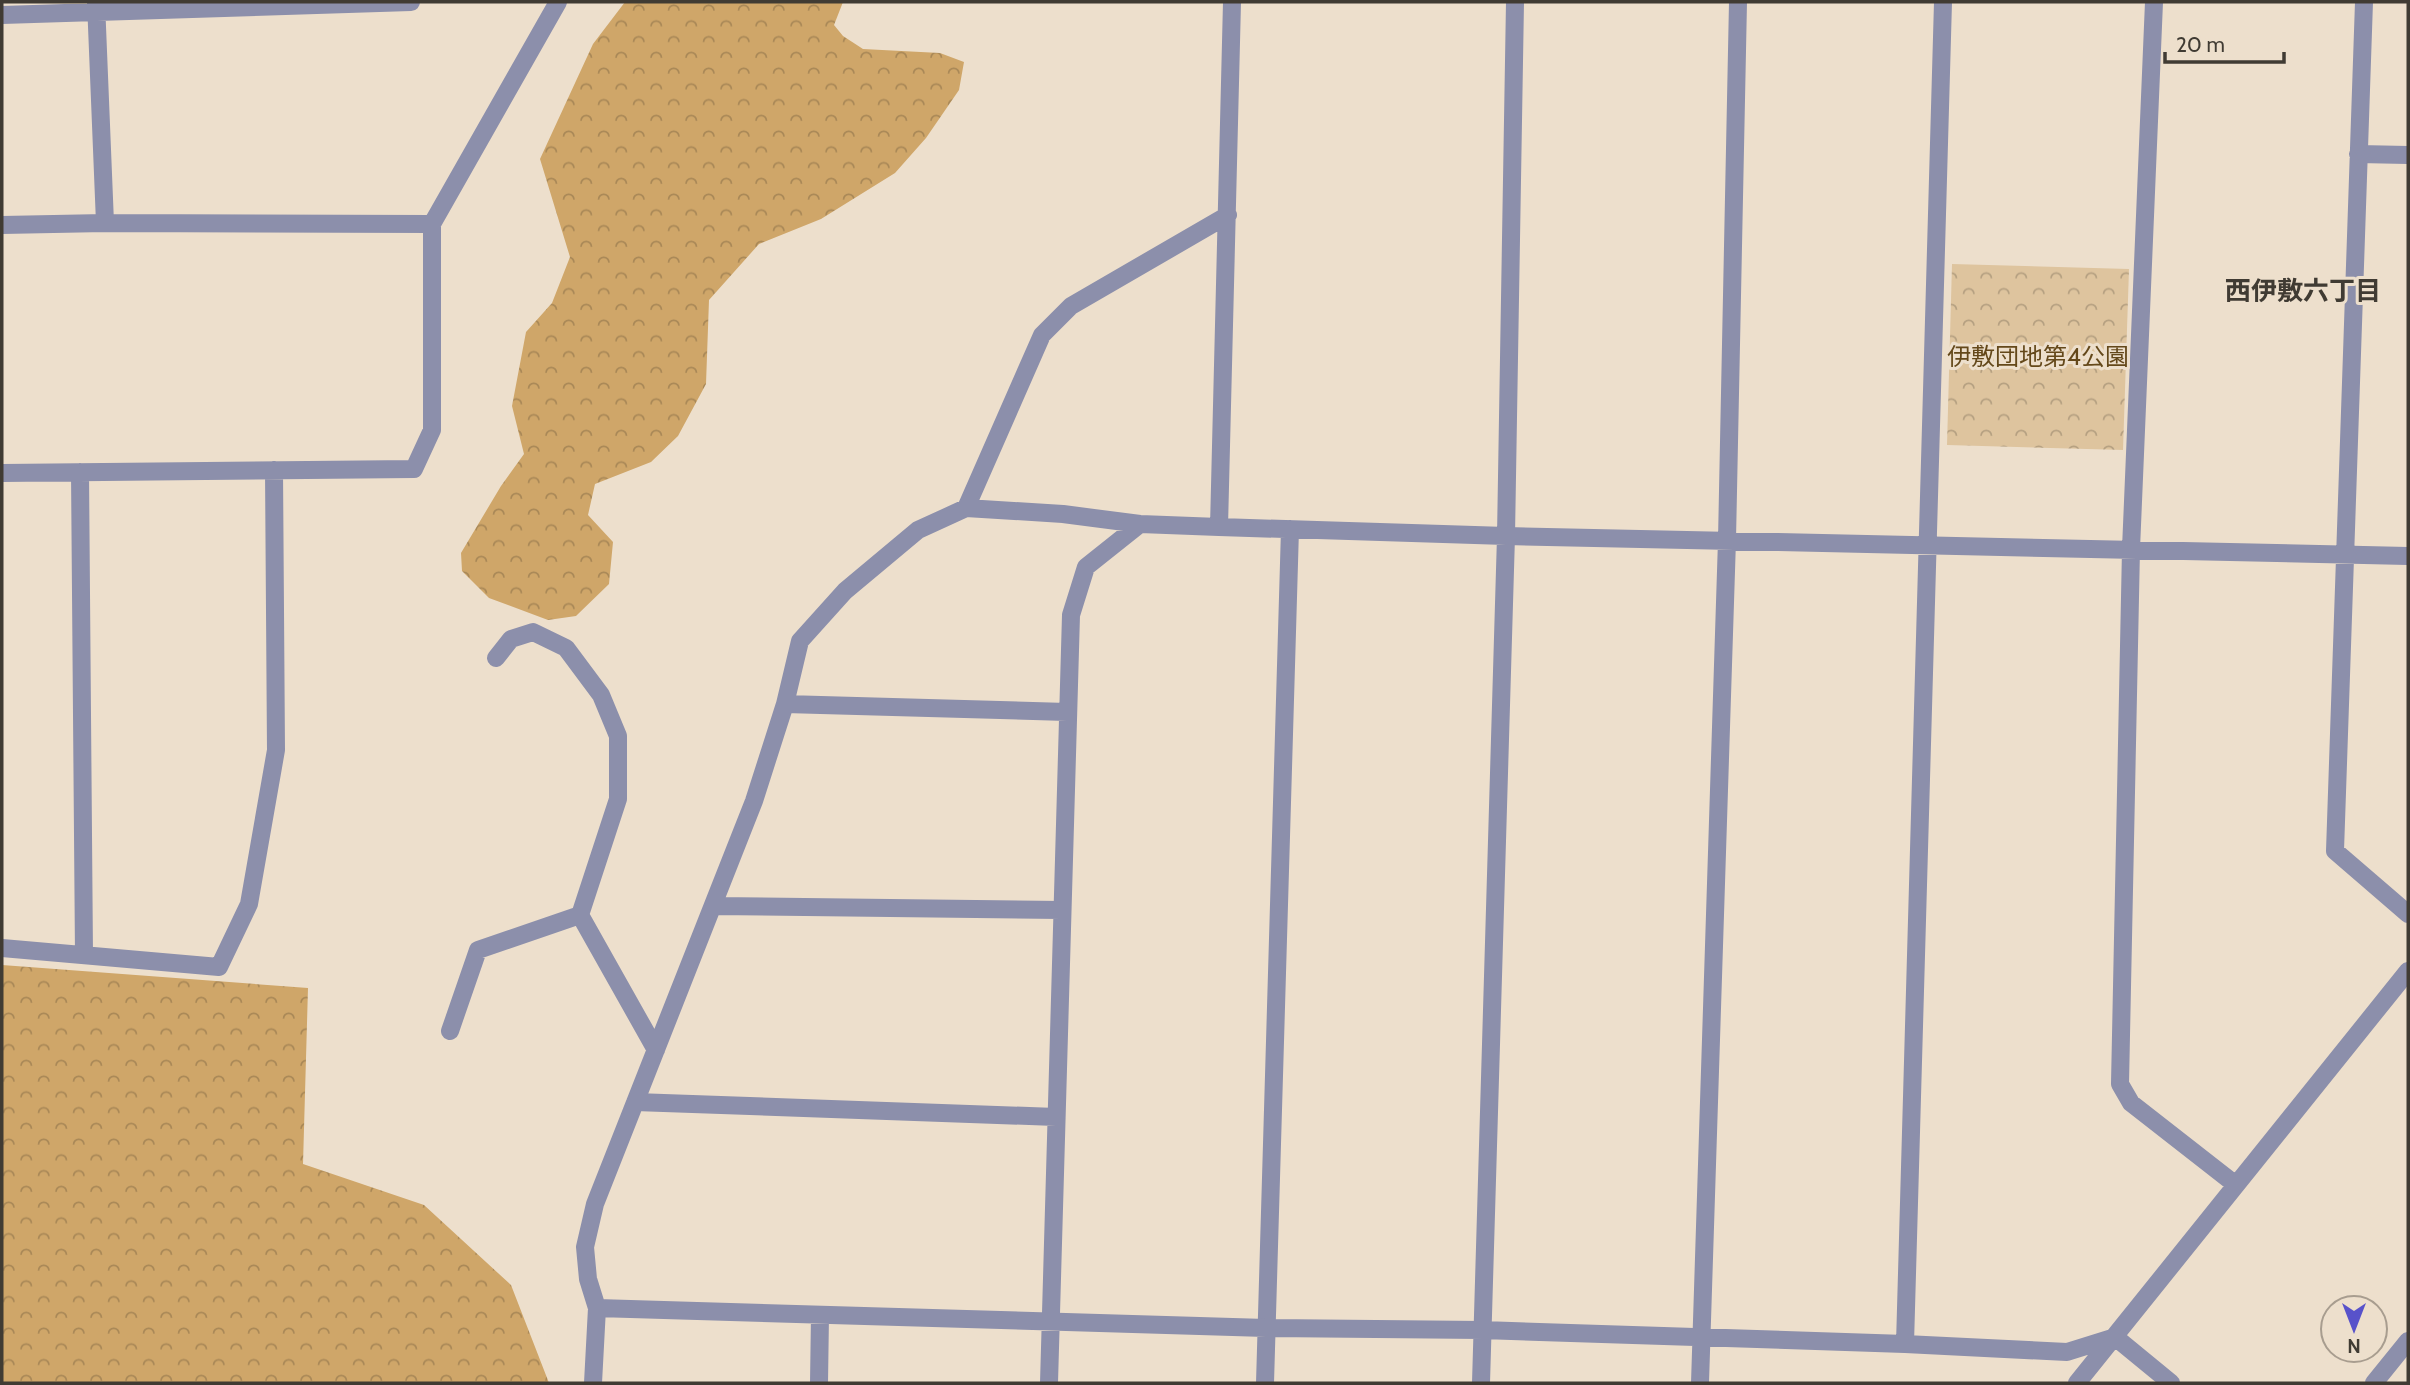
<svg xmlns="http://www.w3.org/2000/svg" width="2410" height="1385" font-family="Cabin,'Noto Sans JP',sans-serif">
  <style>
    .forest { fill: url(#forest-crowns) }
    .park { fill: url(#park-crowns) }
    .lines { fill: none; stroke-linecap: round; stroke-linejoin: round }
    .minor { stroke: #8c8fab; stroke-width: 18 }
    .labels { text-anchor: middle; stroke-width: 6; stroke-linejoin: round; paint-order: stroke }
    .park-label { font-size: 24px; fill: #64481a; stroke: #eddfcc }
    .neighbourhood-label { font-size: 26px; font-weight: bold; fill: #403b33; stroke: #eddfcc }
  </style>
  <defs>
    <pattern id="forest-crowns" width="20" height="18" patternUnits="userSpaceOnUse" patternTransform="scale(1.75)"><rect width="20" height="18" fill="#cfa669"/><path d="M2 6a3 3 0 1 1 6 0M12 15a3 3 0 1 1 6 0" fill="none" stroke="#a98857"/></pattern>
    <pattern id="park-crowns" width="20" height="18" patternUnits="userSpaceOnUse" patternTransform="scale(1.75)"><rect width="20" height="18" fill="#dec49e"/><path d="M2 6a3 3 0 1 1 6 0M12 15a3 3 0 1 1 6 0" fill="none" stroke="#b5a081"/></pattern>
  </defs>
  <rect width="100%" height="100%" fill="#eddfcc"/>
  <path class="forest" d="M 625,2 L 843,2 L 834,25 L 843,36 L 863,49 L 940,53 L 964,62 L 959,90 L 926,138 L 895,173 L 821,219 L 759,244 L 709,300 L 706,384 L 678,436 L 651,462 L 595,484 L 588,515 L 613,542 L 609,584 L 576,616 L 548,620 L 489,598 L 462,571 L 461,553 L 501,486 L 524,454 L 512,406 L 526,332 L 552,303 L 570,257 L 540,159 L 593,44 Z
    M 2,965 L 308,988 L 303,1164 L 424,1205 L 511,1285 L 549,1383 L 2,1383 Z"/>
  <path class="park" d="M 1952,264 L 2129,269 L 2123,450 L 1947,445 Z"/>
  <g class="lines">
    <path class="minor" d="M 96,2 L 105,223
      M 2154,2 L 2131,549 L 2120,1084 L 2131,1103 L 2236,1185
      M 2364,2 L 2335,851 L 2408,914
      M 2,15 L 411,2
      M 2358,154 L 2408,155
      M 2,225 L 105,223 L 432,224
      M 80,472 L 84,955
      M 2,473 L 414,469 L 432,430 L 432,224 L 558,2
      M 966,508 L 1042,335 L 1071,306 L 1228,215
      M 1219,527 L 1232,2
      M 496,658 L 511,639 L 533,632 L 566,648 L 601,695 L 618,736 L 618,799 L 580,915 L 656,1050
      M 785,704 L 1067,712
      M 713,906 L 1061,910
      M 2,948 L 219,967 L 249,904 L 276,750 L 274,470
      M 450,1031 L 478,950 L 580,915
      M 635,1102 L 1056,1117
      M 597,1308 L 1266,1328 L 1482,1330 L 1905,1344 L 2067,1352 L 2115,1337
      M 2115,1337 L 2171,1383
      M 1905,1344 L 1943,2
      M 593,1383 L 597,1308 L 588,1279 L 585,1247 L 595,1204 L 754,801 L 785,704 L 800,641 L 845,591 L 918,530 L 966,508 L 1063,514 L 1140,524 L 1219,527 L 1506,536 L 2408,556
      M 819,1383 L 820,1315
      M 1049,1383 L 1071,615 L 1086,567 L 1140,524
      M 1265,1383 L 1290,529
      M 1481,1383 L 1506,536 L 1515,2
      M 1700,1383 L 1727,540 L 1738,2
      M 2077,1383 L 2408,971
      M 2374,1383 L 2408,1341"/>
  </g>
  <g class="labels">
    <g class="park-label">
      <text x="2038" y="365">伊敷団地第4公園</text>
    </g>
    <g class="neighbourhood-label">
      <text x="2303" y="300">西伊敷六丁目</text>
    </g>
  </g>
  <rect width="2410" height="1385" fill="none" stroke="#403b33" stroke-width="7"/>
  <g transform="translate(2354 1329) rotate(180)"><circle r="33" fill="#eddfcc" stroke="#a89d8f" stroke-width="2"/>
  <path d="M0-5L12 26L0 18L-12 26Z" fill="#5852ca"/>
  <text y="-10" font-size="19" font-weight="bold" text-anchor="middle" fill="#403b33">N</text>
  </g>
  <path d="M2165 52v10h119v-10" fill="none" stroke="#403b33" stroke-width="3.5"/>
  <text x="2176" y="52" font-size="21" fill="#403b33" stroke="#eddfcc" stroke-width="5" paint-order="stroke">20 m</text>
</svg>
